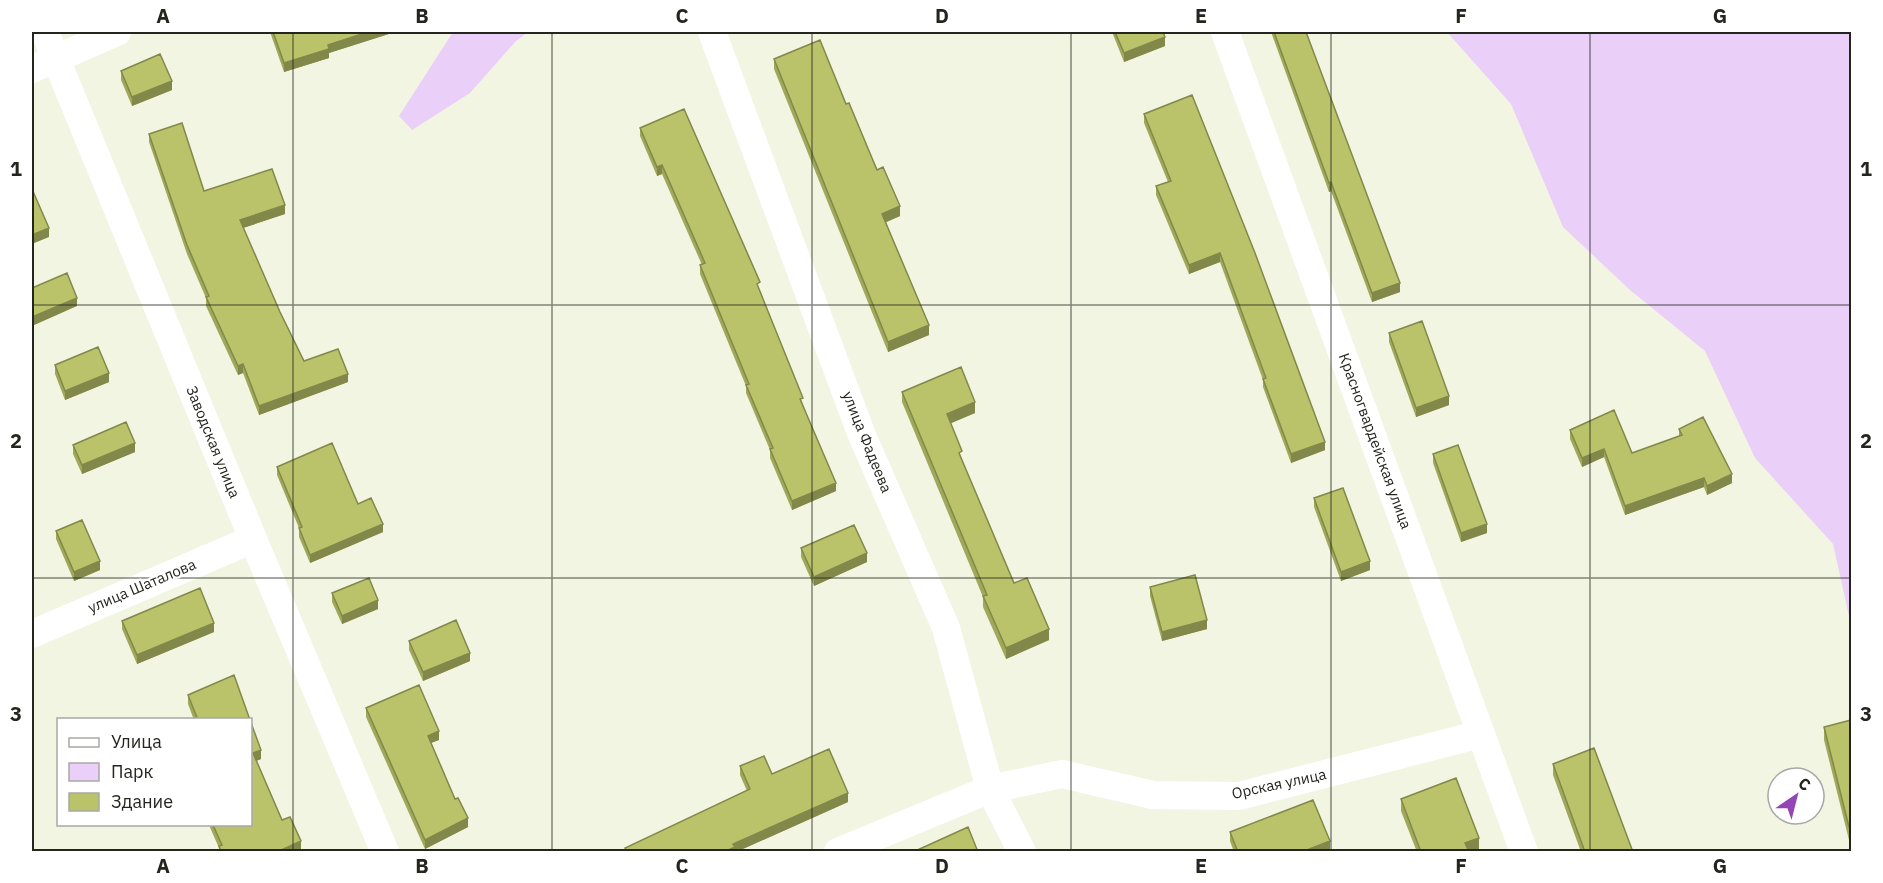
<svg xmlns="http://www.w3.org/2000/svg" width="1883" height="883" font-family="'IBM Plex Sans',sans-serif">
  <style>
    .green { fill: #eacff8 }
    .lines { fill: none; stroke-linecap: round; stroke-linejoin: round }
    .street { stroke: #fff; stroke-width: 28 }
    .wall { fill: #a0a85a }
    .shaded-wall { fill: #82884a }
    .building { fill: #bac369; stroke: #82884a; stroke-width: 1.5 }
    .grid { fill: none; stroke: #25251f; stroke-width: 1.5; stroke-opacity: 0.55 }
    .labels { text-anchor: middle; stroke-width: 4.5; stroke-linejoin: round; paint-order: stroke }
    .street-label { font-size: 15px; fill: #25251f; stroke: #fff }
    .neatline { fill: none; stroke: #25251f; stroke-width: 2 }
    .grid-label { font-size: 20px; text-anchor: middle; font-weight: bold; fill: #25251f }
  </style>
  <rect width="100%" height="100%" fill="#f2f5e2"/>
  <path class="green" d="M 453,32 L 528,32 L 516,41 L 470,93 L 412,130 L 399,116 Z
    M 1447,32 L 1851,32 L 1851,625 L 1833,544 L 1755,458 L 1705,351 L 1630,290 L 1563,227 L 1511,104 Z"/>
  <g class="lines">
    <path class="street" d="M 45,32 L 253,539 L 385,852
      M 712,32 L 861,433 L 946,628 L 990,789 L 1022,852
      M 1225,32 L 1524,852
      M 32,69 L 117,32
      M 32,634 L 253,539
      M 838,852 L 990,789 L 1062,774 L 1153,795 L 1239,796 L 1481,734"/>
  </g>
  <path class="wall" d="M 270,32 L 395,32 L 329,53 L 329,58 L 284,72 Z
    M 1112,32 L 1163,32 L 1165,46 L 1124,62 Z
    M 1271,32 L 1306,32 L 1400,292 L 1372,302 L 1331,191 L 1329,192 Z
    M 774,59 L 846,104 L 900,216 L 886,222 L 929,335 L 888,352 L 774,69 Z
    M 121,71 L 172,90 L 132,106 L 121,80 Z
    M 1192,95 L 1325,450 L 1291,463 L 1263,387 L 1263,380 L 1220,262 L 1189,274 L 1156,195 L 1156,186 L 1168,182 L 1144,123 L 1144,114 Z
    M 640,128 L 760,291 L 836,491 L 792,510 L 770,458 L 770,450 L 746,393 L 746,386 L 700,274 L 700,265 L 702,265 L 662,174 L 657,176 L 640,136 Z
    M 149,134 L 204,191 L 285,214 L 243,228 L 280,312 L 304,361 L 348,382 L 259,415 L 243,373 L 238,375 L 206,306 L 206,298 L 187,254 L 149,142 Z
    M 1389,333 L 1449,405 L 1416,417 L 1389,342 Z
    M 55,365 L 109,382 L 65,400 L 55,374 Z
    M 902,392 L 975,413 L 950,423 L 962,460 L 1014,583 L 1049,640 L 1006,659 L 983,607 L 983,597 L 902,402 Z
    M 1679,429 L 1732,483 L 1707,495 L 1704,487 L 1625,515 L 1604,457 L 1582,467 L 1570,439 L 1570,430 L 1632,453 L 1679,436 Z
    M 73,445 L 135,452 L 82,474 L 73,454 Z
    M 1433,454 L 1487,533 L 1461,542 L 1433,463 Z
    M 277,467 L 383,532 L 310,563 L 299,537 L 299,528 L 277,475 Z
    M 1314,498 L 1370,570 L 1341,581 L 1314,507 Z
    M 56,531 L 100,570 L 74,581 L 56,539 Z
    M 801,548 L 867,562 L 814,586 L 801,557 Z
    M 1150,587 L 1207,629 L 1162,641 L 1150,596 Z
    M 332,593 L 378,609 L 342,624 L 332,602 Z
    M 122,621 L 214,632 L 137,664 L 122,629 Z
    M 409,641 L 470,661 L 423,681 L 409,650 Z
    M 188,695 L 250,720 L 194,720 L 188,704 Z
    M 366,708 L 439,740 L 431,743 L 455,799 L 468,827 L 425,849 L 366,717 Z
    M 250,720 L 261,759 L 256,761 L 282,820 L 301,850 L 298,852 L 219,852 L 219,848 L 209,825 L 250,825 Z
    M 1851,720 L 1849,840 L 1824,740 L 1824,727 Z
    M 1553,764 L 1633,852 L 1581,852 L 1553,775 Z
    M 740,766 L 772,774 L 848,802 L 736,852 L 625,852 L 625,848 L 747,791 L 740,775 Z
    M 1401,799 L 1479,849 L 1474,852 L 1417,852 L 1401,811 Z
    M 1230,832 L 1330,849 L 1324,852 L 1234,852 L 1230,841 Z"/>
  <path class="shaded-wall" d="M 368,32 L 395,32 L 329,53 L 329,58 L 284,72 L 284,63 L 328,45 Z
    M 1165,37 L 1165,46 L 1124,62 L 1124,53 Z
    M 172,81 L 172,90 L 132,106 L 132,97 Z
    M 662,165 L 662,174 L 657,176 L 657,167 Z
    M 1331,182 L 1331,191 L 1329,192 L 1329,183 Z
    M 285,205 L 285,214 L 240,229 L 240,220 Z
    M 900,206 L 900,216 L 882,224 L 882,214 Z
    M 49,228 L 49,237 L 32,244 L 32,235 Z
    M 1220,253 L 1220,262 L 1189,274 L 1189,265 Z
    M 1400,283 L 1400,292 L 1372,302 L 1372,293 Z
    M 77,298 L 77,306 L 32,326 L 32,317 Z
    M 929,325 L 929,335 L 888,352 L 888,342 Z
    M 243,364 L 243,373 L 238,375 L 238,366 Z
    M 109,373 L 109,382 L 65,400 L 65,391 Z
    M 348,374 L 348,382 L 259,415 L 259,406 Z
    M 1449,396 L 1449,405 L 1416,417 L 1416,408 Z
    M 975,402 L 975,413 L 947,425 L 947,414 Z
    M 1325,442 L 1325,450 L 1291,463 L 1291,454 Z
    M 135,443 L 135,452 L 82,474 L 82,465 Z
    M 1604,449 L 1604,457 L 1582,467 L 1582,458 Z
    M 1732,474 L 1732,483 L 1707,495 L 1707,486 Z
    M 1704,478 L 1704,487 L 1625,515 L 1625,506 Z
    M 836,483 L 836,491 L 792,510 L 792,501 Z
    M 383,524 L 383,532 L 310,563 L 310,555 Z
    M 1487,524 L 1487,533 L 1461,542 L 1461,533 Z
    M 867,553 L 867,562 L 814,586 L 814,577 Z
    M 100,561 L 100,570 L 74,581 L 74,572 Z
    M 1370,561 L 1370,570 L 1341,581 L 1341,572 Z
    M 378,600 L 378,609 L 342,624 L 342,616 Z
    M 1207,620 L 1207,629 L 1162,641 L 1162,632 Z
    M 214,623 L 214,632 L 137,664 L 137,655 Z
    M 1049,629 L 1049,640 L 1006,659 L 1006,648 Z
    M 470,653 L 470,661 L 423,681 L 423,672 Z
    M 439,731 L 439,740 L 428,744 L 428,736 Z
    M 261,750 L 261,759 L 253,762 L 253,753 Z
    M 848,793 L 848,802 L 736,852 L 724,852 L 733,844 Z
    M 468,818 L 468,827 L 425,849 L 425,840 Z
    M 1849,827 L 1851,827 L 1851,839 L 1849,840 Z
    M 1479,838 L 1479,849 L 1474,852 L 1465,852 L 1465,843 Z
    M 301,841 L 301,850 L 298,852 L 277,852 Z
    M 1330,841 L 1330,849 L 1324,852 L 1302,852 Z"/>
  <path class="building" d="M 273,32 L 368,32 L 328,45 L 329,49 L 284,63 Z
    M 1115,32 L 1163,32 L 1165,37 L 1124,53 Z
    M 1274,32 L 1306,32 L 1400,283 L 1372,293 L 1331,182 L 1329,183 Z
    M 820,40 L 846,104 L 849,103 L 877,170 L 883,167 L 900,206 L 882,214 L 929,325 L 888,342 L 774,59 Z
    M 160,54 L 172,81 L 132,97 L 121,71 Z
    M 1192,95 L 1255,253 L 1325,442 L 1291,454 L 1263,379 L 1266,378 L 1220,253 L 1189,265 L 1156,186 L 1171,181 L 1144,114 Z
    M 684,109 L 760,282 L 757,284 L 803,398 L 800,399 L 836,483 L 792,501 L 770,449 L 773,448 L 746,385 L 749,384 L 700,265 L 705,263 L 662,165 L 657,167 L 640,128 Z
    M 182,123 L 204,191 L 272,169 L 285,205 L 240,220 L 280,312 L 304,361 L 338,349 L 348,374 L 259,406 L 243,364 L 238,366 L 206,297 L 209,296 L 187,245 L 149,134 Z
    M 32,189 L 49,228 L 32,235 Z
    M 67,273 L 77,298 L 32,317 L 32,288 Z
    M 1422,321 L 1449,396 L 1416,408 L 1389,333 Z
    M 98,347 L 109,373 L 65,391 L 55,365 Z
    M 961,367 L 975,402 L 947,414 L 962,451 L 959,453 L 1014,583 L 1027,578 L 1049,629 L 1006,648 L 983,596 L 987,595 L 902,392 Z
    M 1614,410 L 1632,453 L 1682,435 L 1679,429 L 1703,417 L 1732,474 L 1707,486 L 1704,478 L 1625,506 L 1604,449 L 1582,458 L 1570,430 Z
    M 126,422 L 135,443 L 82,465 L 73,445 Z
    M 332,443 L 358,504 L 371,498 L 383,524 L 310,555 L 299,528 L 302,527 L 277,467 Z
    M 1458,445 L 1487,524 L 1461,533 L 1433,454 Z
    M 1343,488 L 1370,561 L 1341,572 L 1314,498 Z
    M 82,520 L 100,561 L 74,572 L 56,531 Z
    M 854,525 L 867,553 L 814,577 L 801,548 Z
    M 1195,575 L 1207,620 L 1162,632 L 1150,587 Z
    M 369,578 L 378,600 L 342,616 L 332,593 Z
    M 200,588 L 214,623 L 137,655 L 122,621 Z
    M 456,620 L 470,653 L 423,672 L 409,641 Z
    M 234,675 L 250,720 L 198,720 L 188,695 Z
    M 419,685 L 439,731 L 428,736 L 455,799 L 458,798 L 468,818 L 425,840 L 366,708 Z
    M 250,720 L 261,750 L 253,753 L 282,820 L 290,817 L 301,841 L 277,852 L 221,852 L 219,846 L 222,845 L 213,825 L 250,825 Z
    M 1851,720 L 1851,827 L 1849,827 L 1824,727 Z
    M 1594,748 L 1633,852 L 1585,852 L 1553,764 Z
    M 829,749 L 848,793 L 733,844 L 735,847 L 724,852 L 627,852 L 625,848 L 750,789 L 740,766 L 764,756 L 772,774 Z
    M 1456,778 L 1479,838 L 1465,843 L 1469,852 L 1421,852 L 1401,799 Z
    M 1313,800 L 1330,841 L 1302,852 L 1238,852 L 1230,832 Z
    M 968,827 L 978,852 L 913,852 Z"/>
  <path class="grid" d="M 293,32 L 293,852M 552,32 L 552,852M 812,32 L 812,852M 1071,32 L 1071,852M 1331,32 L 1331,852M 1590,32 L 1590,852M 32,305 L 1852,305M 32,578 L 1852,578"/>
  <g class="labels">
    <g class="street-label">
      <text transform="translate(1375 441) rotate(70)" y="5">Красногвардейская улица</text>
      <text transform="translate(213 442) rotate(68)" y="5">Заводская улица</text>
      <text transform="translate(867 442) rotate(68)" y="5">улица Фадеева</text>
      <text transform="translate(142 586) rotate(-23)" y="5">улица Шаталова</text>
      <text transform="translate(1279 784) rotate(-12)" y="5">Орская улица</text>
    </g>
  </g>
  <rect width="1883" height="883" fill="none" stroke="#ffffff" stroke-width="66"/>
  <rect x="57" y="718" width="195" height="108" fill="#ffffff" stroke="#a8a8a5" stroke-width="1.5"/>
  <rect x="69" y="738" width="30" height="9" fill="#ffffff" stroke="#a8a8a5" stroke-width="1.5"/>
  <text x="111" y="748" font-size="18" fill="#25251f">Улица</text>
  <rect x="69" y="763" width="30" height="18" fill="#eacff8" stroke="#a8a8a5" stroke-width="1.5"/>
  <text x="111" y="778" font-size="18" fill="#25251f">Парк</text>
  <rect x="69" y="793" width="30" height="18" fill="#bac369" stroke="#a8a8a5" stroke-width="1.5"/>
  <text x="111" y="808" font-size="18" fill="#25251f">Здание</text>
  <g transform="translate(1796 796) rotate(35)"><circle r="28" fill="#ffffff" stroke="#a8a8a5" stroke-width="1.5"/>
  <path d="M0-4.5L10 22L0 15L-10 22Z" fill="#9344b5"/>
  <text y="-9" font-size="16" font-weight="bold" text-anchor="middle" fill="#25251f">С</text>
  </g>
  <rect x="33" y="33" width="1817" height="817" class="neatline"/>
  <g class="grid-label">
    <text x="163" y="23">A</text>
    <text x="422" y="23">B</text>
    <text x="682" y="23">C</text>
    <text x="942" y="23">D</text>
    <text x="1201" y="23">E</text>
    <text x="1461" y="23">F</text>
    <text x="1720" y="23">G</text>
    <text x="16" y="176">1</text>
    <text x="1866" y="176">1</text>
    <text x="16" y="448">2</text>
    <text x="1866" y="448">2</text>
    <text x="16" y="721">3</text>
    <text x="1866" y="721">3</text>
    <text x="163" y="873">A</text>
    <text x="422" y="873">B</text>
    <text x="682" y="873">C</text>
    <text x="942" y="873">D</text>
    <text x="1201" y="873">E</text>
    <text x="1461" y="873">F</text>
    <text x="1720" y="873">G</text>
  </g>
</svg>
